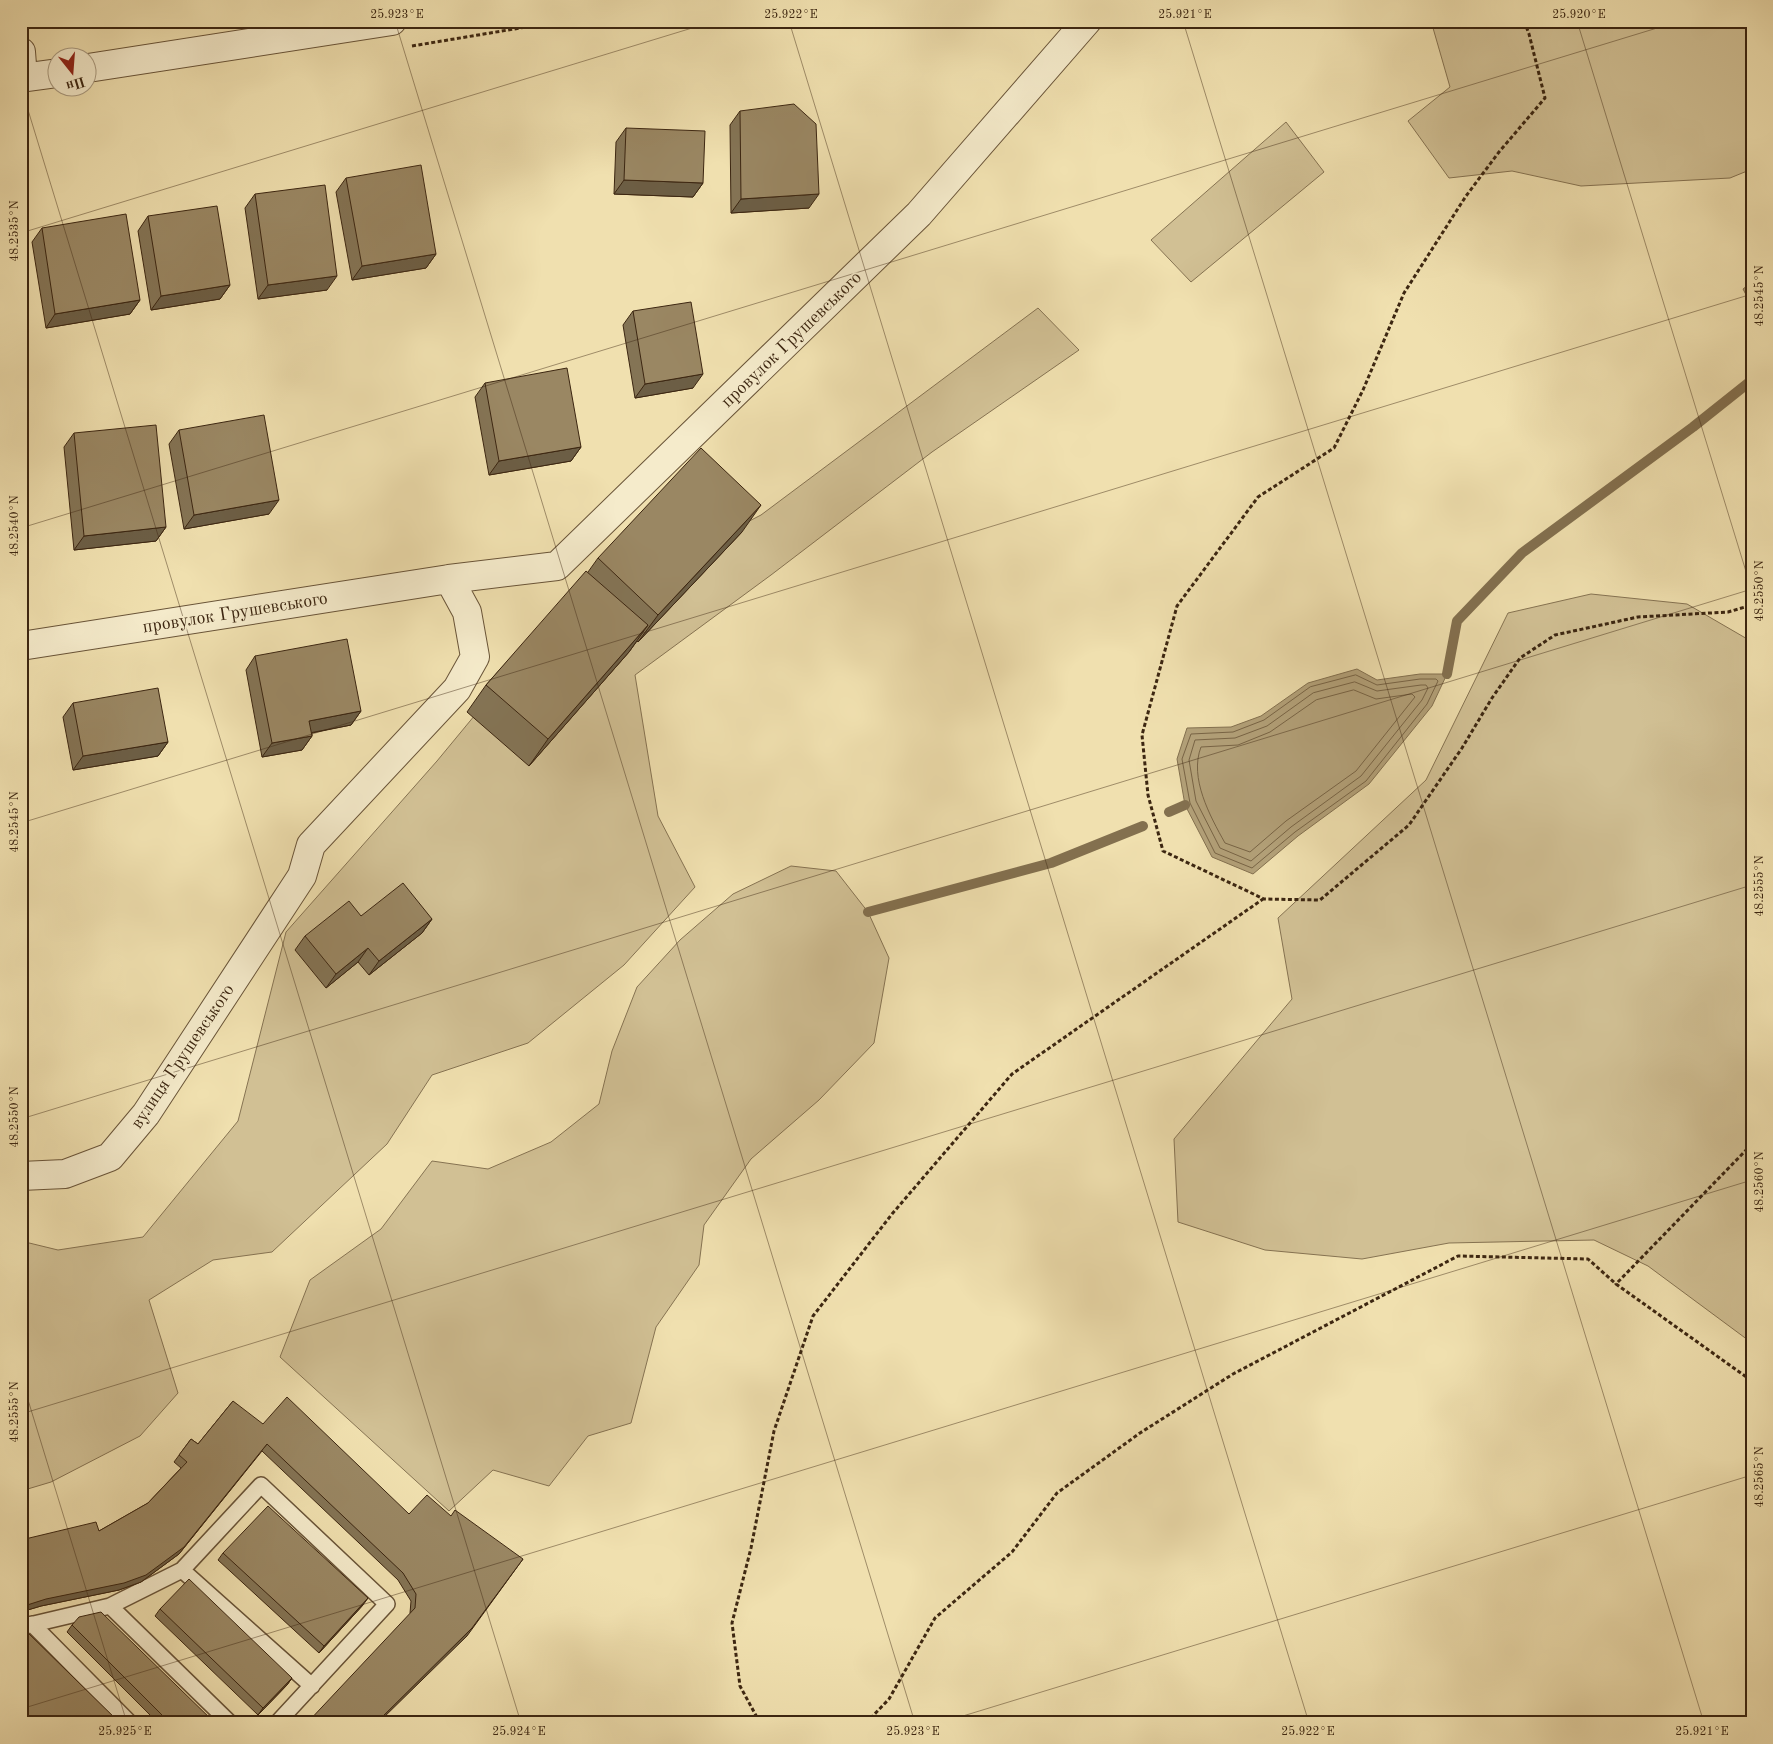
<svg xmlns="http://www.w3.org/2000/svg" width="1773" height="1744" font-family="'Old Standard TT',serif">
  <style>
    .green { fill: #d1c094; stroke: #867352 }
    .water { fill: #b3a179; stroke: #83704f }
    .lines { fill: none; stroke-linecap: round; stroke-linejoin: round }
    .shore { stroke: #786445; stroke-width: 1 }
    .stream { stroke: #83704f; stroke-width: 10 }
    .lane-casing { stroke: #695438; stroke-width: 18 }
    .street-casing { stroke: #695438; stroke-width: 30 }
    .path { stroke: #3c2611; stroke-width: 3; stroke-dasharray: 4 2.5; stroke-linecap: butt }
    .lane { stroke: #f5ebcb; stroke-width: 15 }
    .street { stroke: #f5ebcb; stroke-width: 28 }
    .wall { fill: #847455; stroke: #3c2611 }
    .shaded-wall { fill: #6c5e45; stroke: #3c2611 }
    .building { fill: #9a8763; stroke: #3c2611 }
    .ticks { fill: none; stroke: #3c2611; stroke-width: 1; stroke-opacity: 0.45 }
    .labels { text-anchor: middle; stroke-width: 4; stroke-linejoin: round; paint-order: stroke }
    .street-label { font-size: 18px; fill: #3c2611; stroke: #f5ebcb }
    .neatline { fill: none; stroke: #3c2611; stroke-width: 2 }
    .ticks-label { font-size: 12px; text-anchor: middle; fill: #3c2611 }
  </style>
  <rect width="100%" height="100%" fill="#f0e0af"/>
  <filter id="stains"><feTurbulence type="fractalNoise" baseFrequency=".004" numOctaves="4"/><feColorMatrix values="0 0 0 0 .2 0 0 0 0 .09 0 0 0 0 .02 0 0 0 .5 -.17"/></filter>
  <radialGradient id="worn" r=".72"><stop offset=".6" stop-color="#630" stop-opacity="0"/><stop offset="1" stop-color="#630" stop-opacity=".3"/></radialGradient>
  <path class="green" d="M 1431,21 L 1752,21 L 1752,169 L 1730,178 L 1581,186 L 1512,171 L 1449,178 L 1408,121 L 1450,87 Z
    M 1286,122 L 1324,172 L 1191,282 L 1151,240 Z
    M 1038,308 L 1079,350 L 932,452 L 771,575 L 635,675 L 658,816 L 695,887 L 624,965 L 528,1043 L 432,1075 L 387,1144 L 272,1252 L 213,1260 L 149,1300 L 178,1393 L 140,1436 L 51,1482 L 21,1491 L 21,1241 L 58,1250 L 143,1237 L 238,1121 L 286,932 L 437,761 L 551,623 L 761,515 Z
    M 1591,594 L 1687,604 L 1749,640 L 1752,638 L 1752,1343 L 1648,1266 L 1594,1240 L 1449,1243 L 1362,1259 L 1265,1250 L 1178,1222 L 1174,1139 L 1292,999 L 1278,918 L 1426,780 L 1508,613 Z
    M 791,866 L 836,871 L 868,912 L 889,958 L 874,1043 L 819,1100 L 751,1159 L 704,1225 L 699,1265 L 656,1327 L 631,1423 L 588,1436 L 549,1486 L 493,1470 L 449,1511 L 280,1357 L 310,1280 L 381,1229 L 432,1161 L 488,1169 L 551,1142 L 599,1104 L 612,1051 L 637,987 L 680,940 L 733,894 Z"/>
  <path class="water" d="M 1752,282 L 1752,306 L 1743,289 Z
    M 1357,669 L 1377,680 L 1420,674 L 1447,674 L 1432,706 L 1369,784 L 1298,836 L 1253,874 L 1212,857 L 1185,805 L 1177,759 L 1187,728 L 1231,727 L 1261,716 L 1308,683 Z"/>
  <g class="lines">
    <path class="shore" d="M 1356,675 L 1377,685 L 1420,679 L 1436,679 L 1438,681 L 1427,704 L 1366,781 L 1295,832 L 1252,868 L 1215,853 L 1190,803 L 1182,759 L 1191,734 L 1233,732 L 1264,720 L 1310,687 Z
      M 1355,682 L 1377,691 L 1421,685 L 1426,685 L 1428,688 L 1422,700 L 1361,776 L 1291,827 L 1251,861 L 1220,848 L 1196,801 L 1189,760 L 1195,740 L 1235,738 L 1267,726 L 1313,693 Z
      M 1354,690 L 1376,699 L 1412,694 L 1415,697 L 1356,771 L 1286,821 L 1250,852 L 1225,843 C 1210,816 1189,778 1201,747 L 1238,745 L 1270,732 L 1316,700 Z"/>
    <path class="stream" d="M 1447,674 L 1457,621 L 1522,553 L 1693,427 L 1752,380
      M 1169,812 L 1185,805
      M 868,912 L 1051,863 L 1143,826"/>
    <g class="lane-casing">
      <path id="lane" d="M 182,1570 L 312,1686
        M 110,1606 L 230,1723
        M 32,1624 L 130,1723
        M 21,1627 L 110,1606 L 182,1570 L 261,1485 L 387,1604 L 277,1723"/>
    </g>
    <g class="street-casing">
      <path id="street" d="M 21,52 L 23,78
        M 88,68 L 392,21
        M 21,78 L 58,73
        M 449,579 L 557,566 L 919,214 L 1087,21
        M 21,646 L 449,579 L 467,612 L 475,657 L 457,689 L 311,845 L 302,876 L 146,1114 L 110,1157 L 65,1174 L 21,1176"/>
    </g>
    <path class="path" d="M 1524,21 L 1529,34 L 1545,98 L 1499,152 L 1466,196 L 1404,293 L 1363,390 L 1334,448 L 1258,497 L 1177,606 L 1142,735 L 1148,795 L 1163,851 L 1264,899 L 1320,900 L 1409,825 L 1462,748 L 1492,698 L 1520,658 L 1555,635 L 1638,617 L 1728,612 L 1752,605
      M 412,46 L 562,21
      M 1752,1144 L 1616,1284 L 1752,1381
      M 760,1723 L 740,1686 L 732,1623 L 751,1548 L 774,1431 L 813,1316 L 892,1214 L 1012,1074 L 1263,899
      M 866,1723 L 889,1699 L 935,1618 L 1012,1552 L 1057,1493 L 1140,1433 L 1233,1374 L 1458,1256 L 1588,1259 L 1616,1284"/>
    <use href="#lane" class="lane"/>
    <use href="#street" class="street"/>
  </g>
  <path class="wall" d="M 740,111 L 809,208 L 731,213 L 730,125 Z
    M 626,128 L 703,183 L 693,197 L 614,194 L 616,142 Z
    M 346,178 L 436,254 L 426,268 L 352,280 L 336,192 Z
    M 255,194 L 327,290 L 258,299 L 245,208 Z
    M 148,216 L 230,285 L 220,299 L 151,310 L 138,231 Z
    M 42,228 L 140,300 L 130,314 L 46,328 L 32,242 Z
    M 633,311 L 693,388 L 635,398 L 623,325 Z
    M 485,383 L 581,447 L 571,461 L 489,475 L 475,397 Z
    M 179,430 L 269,514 L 184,529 L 169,444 Z
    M 74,433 L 166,527 L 156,541 L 74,550 L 64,447 Z
    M 742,532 L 638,642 L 637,641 L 629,652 L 529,766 L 467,712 L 486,685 L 588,572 L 598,558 Z
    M 255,656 L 361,711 L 351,725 L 312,733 L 312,736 L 302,750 L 262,757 L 246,670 Z
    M 73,703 L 168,742 L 158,756 L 73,770 L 63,717 Z
    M 361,916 L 432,919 L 422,933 L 369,975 L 358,962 L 326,988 L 295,950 L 305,936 Z
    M 233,1401 L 467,1636 L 410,1613 L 411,1601 L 398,1580 L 262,1451 L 179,1554 L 141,1582 L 119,1590 L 41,1606 L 21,1612 L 21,1540 L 99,1531 L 148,1503 L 181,1468 L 174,1462 L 191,1439 L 198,1444 Z
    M 223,1553 L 363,1605 L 319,1653 L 218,1560 Z
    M 160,1609 L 292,1678 L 287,1685 L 258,1715 L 155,1616 Z
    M 72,1625 L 215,1723 L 158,1723 L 67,1632 Z
    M 21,1631 L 120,1723 L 21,1723 Z"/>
  <path class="shaded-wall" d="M 624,180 L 703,183 L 693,197 L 614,194 Z
    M 819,194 L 809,208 L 731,213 L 741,199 Z
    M 436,254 L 426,268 L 352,280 L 362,266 Z
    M 337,276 L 327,290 L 258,299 L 268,285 Z
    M 230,285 L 220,299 L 151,310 L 161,296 Z
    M 140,300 L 130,314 L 46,328 L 55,314 Z
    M 703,374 L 693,388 L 635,398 L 645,384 Z
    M 581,447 L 571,461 L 489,475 L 499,461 Z
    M 279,500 L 269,514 L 184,529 L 194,515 Z
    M 761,505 L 742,532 L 638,642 L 658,615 Z
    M 166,527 L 156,541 L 74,550 L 84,536 Z
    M 648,625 L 629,652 L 529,766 L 548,739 Z
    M 361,711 L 351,725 L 299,735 L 309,721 Z
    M 312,736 L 302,750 L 262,757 L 272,743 Z
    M 168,742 L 158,756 L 73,770 L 83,756 Z
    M 432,919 L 422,933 L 369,975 L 379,961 Z
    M 368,948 L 358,962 L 326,988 L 336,974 Z
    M 267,1444 L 179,1554 L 141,1582 L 119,1590 L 41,1606 L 21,1612 L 21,1607 Z
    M 523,1559 L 467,1636 L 378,1723 L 376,1723 Z
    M 368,1598 L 363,1605 L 319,1653 L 324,1646 Z
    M 292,1678 L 287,1685 L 258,1715 L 263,1708 Z"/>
  <path class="building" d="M 794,104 L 816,124 L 819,194 L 741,199 L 740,111 Z
    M 626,128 L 705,131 L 703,183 L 624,180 Z
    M 421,165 L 436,254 L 362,266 L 346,178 Z
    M 325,185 L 337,276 L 268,285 L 255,194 Z
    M 217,206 L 230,285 L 161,296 L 148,216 Z
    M 126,214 L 140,300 L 55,314 L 42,228 Z
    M 691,302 L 703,374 L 645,384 L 633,311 Z
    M 567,368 L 581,447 L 499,461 L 485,383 Z
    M 264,415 L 279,500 L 194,515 L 179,430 Z
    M 156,425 L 166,527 L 84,536 L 74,433 Z
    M 701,448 L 761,505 L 658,615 L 598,558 Z
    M 586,571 L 648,625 L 548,739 L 486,685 Z
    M 347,639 L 361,711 L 309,721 L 312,736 L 272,743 L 255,656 Z
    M 158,688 L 168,742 L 83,756 L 73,703 Z
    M 403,883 L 432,919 L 379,961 L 368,948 L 336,974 L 305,936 L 349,901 L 361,916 Z
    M 287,1397 L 409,1514 L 427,1495 L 451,1516 L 455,1510 L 523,1559 L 472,1628 L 376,1723 L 307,1723 L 415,1608 L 416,1594 L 403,1573 L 267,1444 L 184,1547 L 146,1575 L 124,1583 L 46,1599 L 21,1607 L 21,1557 L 25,1556 L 21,1540 L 96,1522 L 99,1531 L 148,1503 L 187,1462 L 179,1455 L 191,1439 L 198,1444 L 233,1401 L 263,1424 Z
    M 268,1506 L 368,1598 L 324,1646 L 223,1553 Z
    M 189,1579 L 292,1678 L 263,1708 L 160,1609 Z
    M 101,1612 L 215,1723 L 170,1723 L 72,1625 L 79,1617 Z
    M 25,1630 L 120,1723 L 30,1723 L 21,1714 L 21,1631 Z"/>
  <path class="ticks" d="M 395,21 L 915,1723M 789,21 L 1309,1723M 1183,21 L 1704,1723M 1577,21 L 1752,591M 21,87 L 521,1723M 21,233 L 715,21M 21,528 L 1680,21M 21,823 L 1752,294M 21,1119 L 1752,589M 21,1377 L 127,1723M 21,1414 L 1752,885M 21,1709 L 1752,1180M 940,1723 L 1752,1475"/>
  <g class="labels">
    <g class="street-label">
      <text transform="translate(791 339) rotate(-44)" y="6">провулок Грушевського</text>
      <text transform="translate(235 612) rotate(-9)" y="6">провулок Грушевського</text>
      <text transform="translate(182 1056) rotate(-56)" y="6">вулиця Грушевського</text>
    </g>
  </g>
  <rect width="1773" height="1744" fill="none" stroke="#f0e0af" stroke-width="55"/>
  <g transform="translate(72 72) rotate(163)"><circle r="24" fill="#f5ebcb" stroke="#ab9c81"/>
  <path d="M0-4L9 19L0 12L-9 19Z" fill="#8f2418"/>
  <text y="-8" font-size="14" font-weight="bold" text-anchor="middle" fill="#3c2611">Пн</text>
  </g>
  <rect x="28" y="28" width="1718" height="1688" class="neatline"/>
  <g class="ticks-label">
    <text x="397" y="18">25.923°E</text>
    <text x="791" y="18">25.922°E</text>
    <text x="1185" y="18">25.921°E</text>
    <text x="1579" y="18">25.920°E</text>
    <text transform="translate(14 231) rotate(-90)" y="4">48.2535°N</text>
    <text transform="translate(1759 296) rotate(-90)" y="4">48.2545°N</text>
    <text transform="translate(14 526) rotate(-90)" y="4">48.2540°N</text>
    <text transform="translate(1759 591) rotate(-90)" y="4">48.2550°N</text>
    <text transform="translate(14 822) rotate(-90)" y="4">48.2545°N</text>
    <text transform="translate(1759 886) rotate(-90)" y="4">48.2555°N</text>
    <text transform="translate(14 1117) rotate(-90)" y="4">48.2550°N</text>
    <text transform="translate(1759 1182) rotate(-90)" y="4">48.2560°N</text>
    <text transform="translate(14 1412) rotate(-90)" y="4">48.2555°N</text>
    <text transform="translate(1759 1477) rotate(-90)" y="4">48.2565°N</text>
    <text x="125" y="1735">25.925°E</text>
    <text x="519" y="1735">25.924°E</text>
    <text x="913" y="1735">25.923°E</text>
    <text x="1308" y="1735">25.922°E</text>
    <text x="1702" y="1735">25.921°E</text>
  </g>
  <rect width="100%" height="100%" filter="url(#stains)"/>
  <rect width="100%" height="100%" fill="url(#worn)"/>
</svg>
